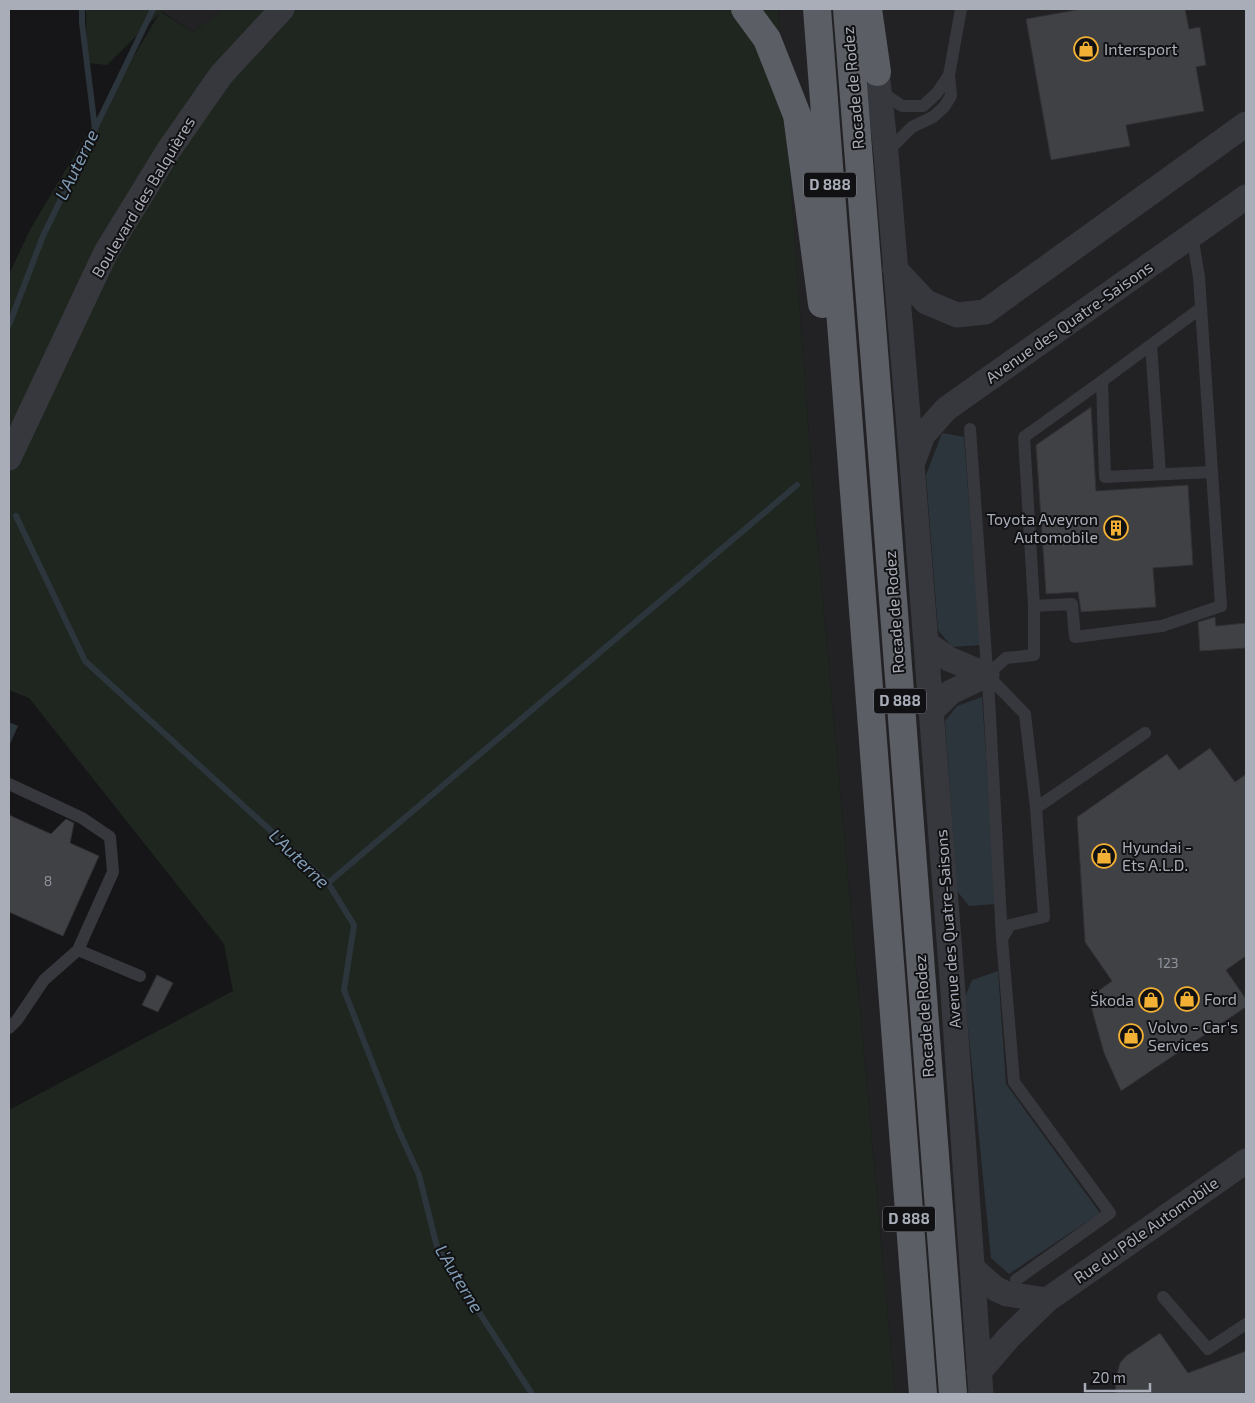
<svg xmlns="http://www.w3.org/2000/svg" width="1255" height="1403" font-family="'Exo 2',sans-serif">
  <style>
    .built { fill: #222225 }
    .green { fill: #1e261f }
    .water { fill: #2c353c }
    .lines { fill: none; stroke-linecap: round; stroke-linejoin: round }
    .stream { stroke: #2c353c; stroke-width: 6 }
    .building { fill: #404145; stroke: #303034 }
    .service { stroke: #37383d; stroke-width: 12 }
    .minor { stroke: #37383d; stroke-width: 25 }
    .trunk { stroke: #5b5e65; stroke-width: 28 }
    .labels { text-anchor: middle; stroke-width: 4; stroke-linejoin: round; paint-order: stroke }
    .number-label { font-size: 14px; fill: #8e929b }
    .shield { fill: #111113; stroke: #7b7e86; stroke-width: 1 }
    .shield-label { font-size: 15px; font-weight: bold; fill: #a8adb8 }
    .poi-label { font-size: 16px; fill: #a8adb8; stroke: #111113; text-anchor: start }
    .street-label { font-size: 16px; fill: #a8adb8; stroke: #111113 }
    .water-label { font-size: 18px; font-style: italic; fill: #7f9bb3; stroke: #111113 }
  </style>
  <rect width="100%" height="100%" fill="#161618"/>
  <path class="built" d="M 161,9 L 223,9 L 193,32 L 161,11 Z
    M 778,9 L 1246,9 L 1246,1394 L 895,1394 L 813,492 Z"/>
  <path class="green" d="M 86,9 L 161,9 L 161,12 L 193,32 L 223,9 L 778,9 L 813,492 L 895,1394 L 9,1394 L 9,1110 L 233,991 L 224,944 L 29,698 L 9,690 L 9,274 L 31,228 L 159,14 L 107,65 L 87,63 Z"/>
  <path class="water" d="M 942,433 L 964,437 L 980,645 L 952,647 L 938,630 L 926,475 Z
    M 982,697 L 996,904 L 969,906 L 957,891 L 945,721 L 957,706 Z
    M 9,722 L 18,726 L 10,744 L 9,743 Z
    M 998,971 L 1006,1084 L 1100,1213 L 1009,1274 L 991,1258 L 965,997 L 972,980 Z"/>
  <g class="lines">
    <path class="stream" d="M 82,9 L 82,23 L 95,129
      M 9,325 L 43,236 L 153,9
      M 16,516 L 85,661 L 328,883 L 354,925 L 344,990 L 399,1131 L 419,1175 L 437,1247 L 532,1394
      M 328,883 L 797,485"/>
  </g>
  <path class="building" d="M 1081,9 L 1185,9 L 1189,29 L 1200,27 L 1206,65 L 1196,67 L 1204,111 L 1126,125 L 1130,146 L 1051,160 L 1026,19 Z
    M 1091,407 L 1096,491 L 1188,485 L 1193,565 L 1153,568 L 1156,607 L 1081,612 L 1078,592 L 1046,594 L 1036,445 Z
    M 1215,617 L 1216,626 L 1246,623 L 1246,648 L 1200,651 L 1198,622 Z
    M 1210,748 L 1235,782 L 1246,774 L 1246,956 L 1226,970 L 1246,999 L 1246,1007 L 1121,1091 L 1104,1053 L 1092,1010 L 1090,997 L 1112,981 L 1085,942 L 1077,817 L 1167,754 L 1179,770 Z
    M 9,815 L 51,834 L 66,819 L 74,823 L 70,843 L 99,856 L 63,936 L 9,912 Z
    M 157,975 L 173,983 L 158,1012 L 142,1005 Z
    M 1160,1333 L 1188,1373 L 1246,1351 L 1246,1394 L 1116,1394 L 1115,1380 L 1120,1363 L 1126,1356 Z"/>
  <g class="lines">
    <path class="service" d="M 880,91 L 902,106 L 923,106 L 937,93 L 949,75
      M 887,152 L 912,127 L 933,117 L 944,107 L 951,96 L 949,75 L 961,9
      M 1201,308 L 1102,381 L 1105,477 L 1211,472
      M 1151,345 L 1160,474
      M 1102,381 L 1024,437 L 1034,606 L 1072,604 L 1075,637 L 1162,626 L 1221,606 L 1199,277 L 1192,235
      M 970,429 L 989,698 L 1002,939 L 1014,1082 L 1110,1213 L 1016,1280
      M 1034,606 L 1034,655 L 1006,658 L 987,675 L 1025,714 L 1036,808
      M 9,784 L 82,818 L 110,837 L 113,872 L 78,950 L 44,980 L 17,1020 L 9,1028
      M 1002,939 L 1010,925 L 1044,917 L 1036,808 L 1145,733
      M 78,950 L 140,976
      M 1163,1297 L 1208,1349 L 1246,1324"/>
    <path class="minor" d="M 877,72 L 886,153 L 912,464 L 952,979 L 981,1394
      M 895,269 L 926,302 L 957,315 L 985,312 L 1246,124
      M 9,458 L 106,252 L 168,151 L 221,75 L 282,9
      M 913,462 L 923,435 L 946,409 L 1246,197
      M 926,643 L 949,659 L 987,675 L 951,692 L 931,712
      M 972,1268 L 996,1289 L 1007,1294 L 1047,1300
      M 979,1372 L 1009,1337 L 1047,1300 L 1246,1161"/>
    <path class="trunk" d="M 745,9 L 767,39 L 797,115 L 822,304
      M 817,9 L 923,1394
      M 847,9 L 880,427 L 953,1394
      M 868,9 L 877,72"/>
  </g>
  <defs>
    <g id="shop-ring" transform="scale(1.25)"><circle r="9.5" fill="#111113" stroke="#f2b134" stroke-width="1.5"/><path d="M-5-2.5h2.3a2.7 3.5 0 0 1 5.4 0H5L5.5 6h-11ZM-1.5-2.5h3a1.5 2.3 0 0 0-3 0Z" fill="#f2b134"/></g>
    <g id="building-ring" transform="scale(1.25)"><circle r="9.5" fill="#111113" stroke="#f2b134" stroke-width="1.5"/><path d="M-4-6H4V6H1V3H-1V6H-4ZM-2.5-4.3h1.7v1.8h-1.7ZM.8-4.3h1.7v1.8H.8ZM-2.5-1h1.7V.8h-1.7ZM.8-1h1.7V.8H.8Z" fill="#f2b134"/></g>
  </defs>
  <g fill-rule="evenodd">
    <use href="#shop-ring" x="1086" y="49"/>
    <use href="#building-ring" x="1116" y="528"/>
    <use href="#shop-ring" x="1104" y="856"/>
    <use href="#shop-ring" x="1187" y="999"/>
    <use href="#shop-ring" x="1151" y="1000"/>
    <use href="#shop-ring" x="1131" y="1036"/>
  </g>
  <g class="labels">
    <g class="number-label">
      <text x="48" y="886">8</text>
      <text x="1168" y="968">123</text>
    </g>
    <g class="shield">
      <rect x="804" y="172.5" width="52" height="25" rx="4"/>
      <rect x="874" y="688.5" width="52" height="25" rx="4"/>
      <rect x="883" y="1206.5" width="52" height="25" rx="4"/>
    </g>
    <g class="shield-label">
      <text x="830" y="190">D 888</text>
      <text x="900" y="706">D 888</text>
      <text x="909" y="1224">D 888</text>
    </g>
    <g class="poi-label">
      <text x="1104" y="55">Intersport</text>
      <text x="1098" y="525" text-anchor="end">Toyota Aveyron<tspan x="1098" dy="18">Automobile</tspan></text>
      <text x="1122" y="853">Hyundai -<tspan x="1122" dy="18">Ets A.L.D.</tspan></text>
      <text x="1204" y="1005">Ford</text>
      <text x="1134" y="1006" text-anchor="end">Škoda</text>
      <text x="1148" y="1033">Volvo - Car's<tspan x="1148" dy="18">Services</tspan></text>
    </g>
    <g class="street-label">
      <text transform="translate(853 88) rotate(-95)" y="6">Rocade de Rodez</text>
      <text transform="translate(143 197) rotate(-59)" y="6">Boulevard des Balquières</text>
      <text transform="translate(1069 322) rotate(-35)" y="6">Avenue des Quatre-Saisons</text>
      <text transform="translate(894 612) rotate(-94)" y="6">Rocade de Rodez</text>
      <text transform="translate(948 929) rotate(-94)" y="6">Avenue des Quatre-Saisons</text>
      <text transform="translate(924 1016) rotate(-94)" y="6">Rocade de Rodez</text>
      <text transform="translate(1146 1230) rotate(-35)" y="6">Rue du Pôle Automobile</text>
    </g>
    <g class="water-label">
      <text transform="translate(77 165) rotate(-64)" y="6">L'Auterne</text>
      <text transform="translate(299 859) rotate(44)" y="6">L'Auterne</text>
      <text transform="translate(459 1279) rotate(59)" y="6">L'Auterne</text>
    </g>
  </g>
  <rect width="1255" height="1403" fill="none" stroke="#a8adb8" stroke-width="20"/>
  <path d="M1085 1383v8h65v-8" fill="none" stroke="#a8adb8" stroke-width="2.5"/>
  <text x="1092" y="1383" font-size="15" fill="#a8adb8" stroke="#111113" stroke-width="4" paint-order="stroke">20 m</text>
</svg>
